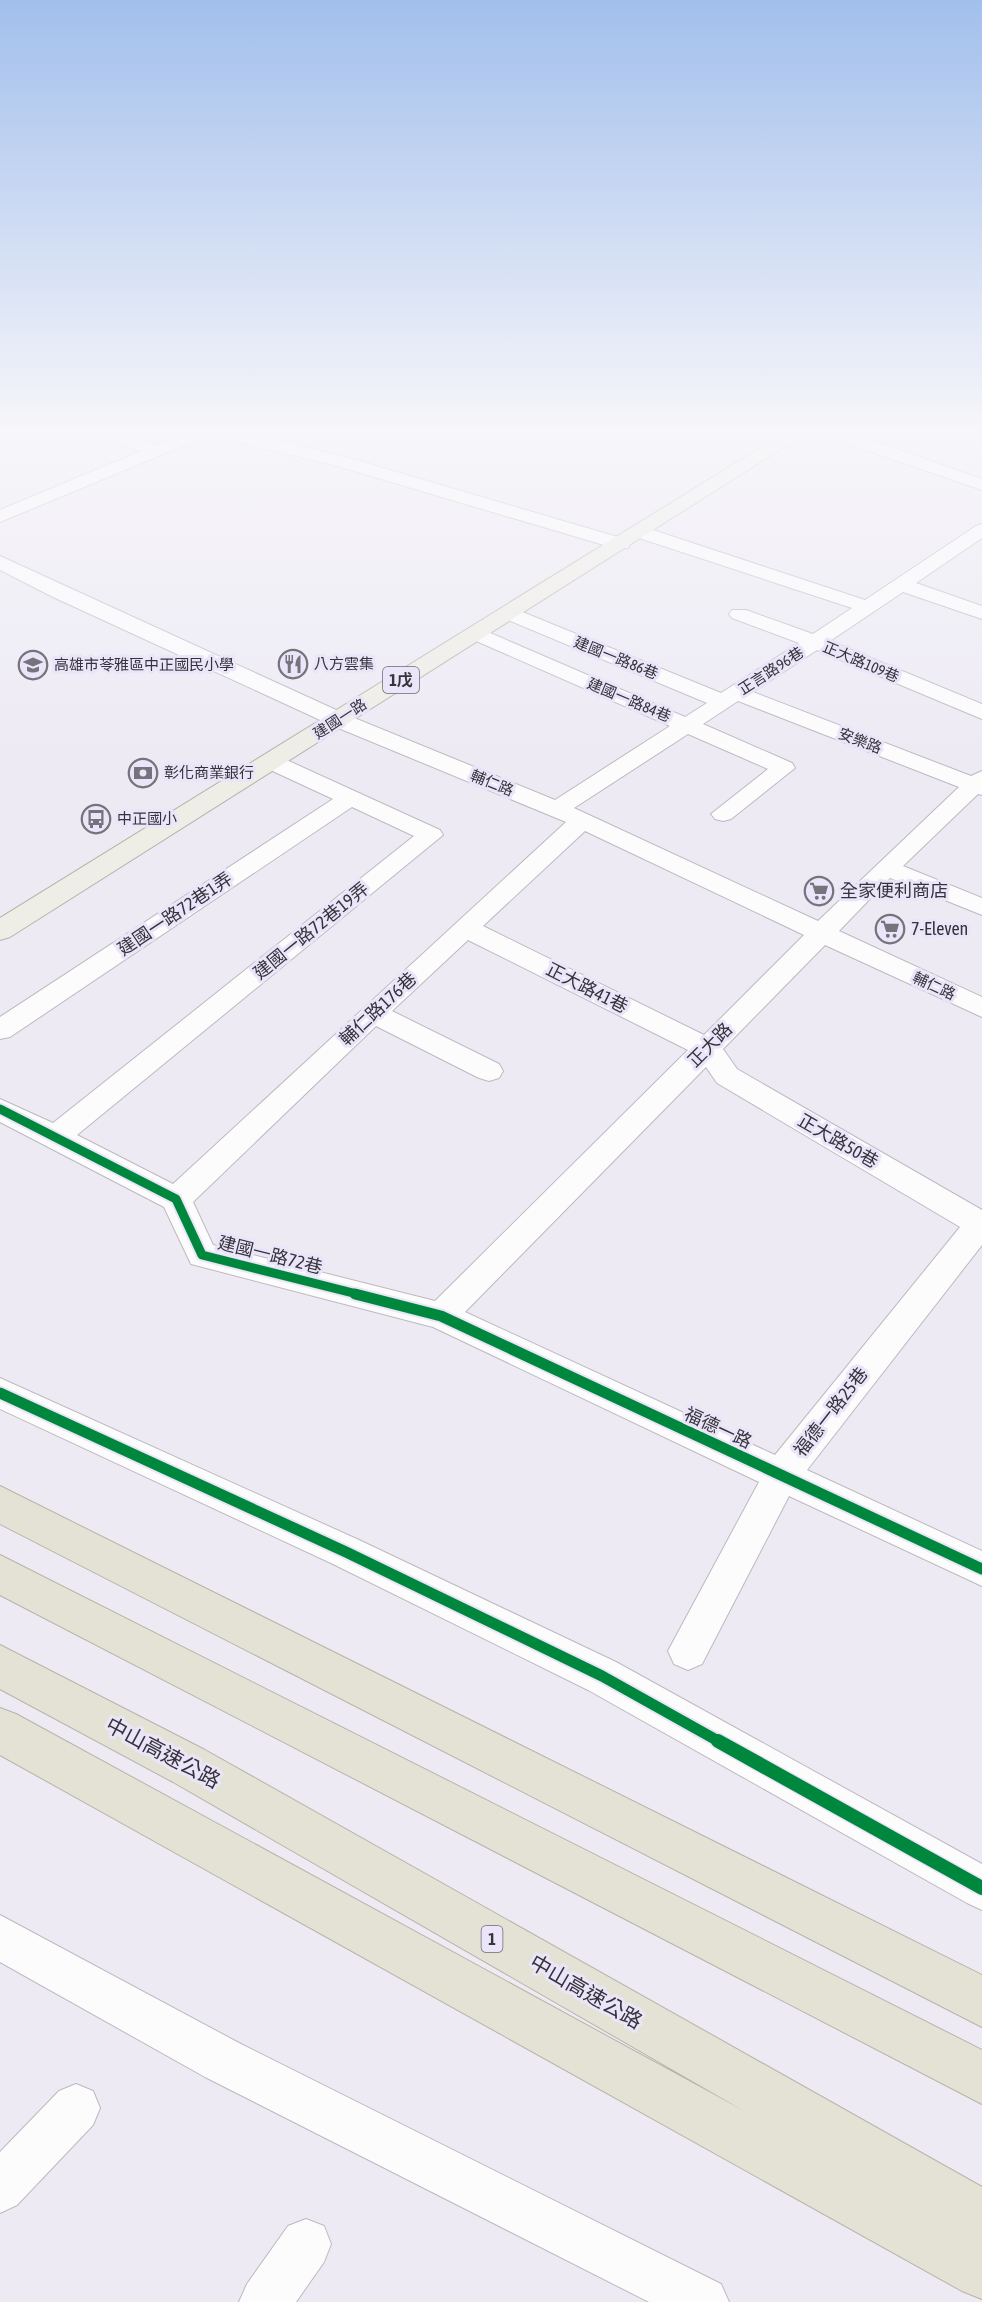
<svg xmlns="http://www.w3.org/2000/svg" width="982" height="2302" font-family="'Asap Condensed','Noto Sans TC',sans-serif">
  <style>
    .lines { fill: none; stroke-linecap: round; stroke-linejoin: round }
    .minor-casing { stroke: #bcb9c1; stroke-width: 2 }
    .major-casing { stroke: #b7b3aa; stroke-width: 2 }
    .highway-casing { stroke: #b7b3aa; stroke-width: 2 }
    .minor { fill: #fcfcfd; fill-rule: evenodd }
    .major { fill: #eeede6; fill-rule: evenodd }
    .highway { fill: #e4e2d5; fill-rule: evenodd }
    .cycleway-far2-casing { stroke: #ebe5f9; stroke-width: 13 }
    .cycleway-far1-casing { stroke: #ebe5f9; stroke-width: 15 }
    .cycleway-casing { stroke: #ebe5f9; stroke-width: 17 }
    .cycleway-far2 { stroke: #00873e; stroke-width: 9 }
    .cycleway-far1 { stroke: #00873e; stroke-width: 11 }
    .cycleway { stroke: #00873e; stroke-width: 14 }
    .labels { text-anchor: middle; stroke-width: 6; stroke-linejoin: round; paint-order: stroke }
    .far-street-label { font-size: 15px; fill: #35333b; stroke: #ebe5f9 }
    .far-poi-label { font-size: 15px; fill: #35333b; stroke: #ebe5f9; text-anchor: start }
    .shield { fill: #ebe5f9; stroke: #6c6874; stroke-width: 1.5 }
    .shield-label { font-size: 16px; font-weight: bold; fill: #35333b }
    .poi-label { font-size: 18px; fill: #35333b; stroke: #ebe5f9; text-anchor: start }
    .street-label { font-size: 18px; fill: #35333b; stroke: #ebe5f9 }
    .near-street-label { font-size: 21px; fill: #35333b; stroke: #ebe5f9 }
  </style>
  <rect width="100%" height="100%" fill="#edeaf4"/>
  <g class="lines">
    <g class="minor-casing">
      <path id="minor" d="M 93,430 L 117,430 L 155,445 L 191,430 L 234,430 L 349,458 L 628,540 L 630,544 L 628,548 L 614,548 L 337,466 L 209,435 L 0,522 L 0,510 L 141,451 L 95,434 Z
        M 531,430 L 560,430 L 571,433 L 573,437 L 565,442 L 533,434 Z
        M 818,430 L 843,430 L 982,479 L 982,490 L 820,434 Z
        M 982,524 L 982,538 L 916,583 L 982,606 L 982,619 L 903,592 L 830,641 L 982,704 L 982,719 L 817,650 L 753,692 L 971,776 L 982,771 L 982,795 L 978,794 L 903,866 L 982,898 L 982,915 L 890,878 L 839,931 L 982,997 L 982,1017 L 825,945 L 723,1049 L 737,1069 L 982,1210 L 982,1245 L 807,1470 L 982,1551 L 982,1586 L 789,1496 L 702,1664 L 688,1670 L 674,1664 L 668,1651 L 759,1482 L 433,1327 L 191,1264 L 164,1207 L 0,1122 L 0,1099 L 53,1123 L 414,836 L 352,807 L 10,1037 L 0,1039 L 0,1017 L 333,799 L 264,767 L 261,762 L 264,757 L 272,755 L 280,757 L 440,830 L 443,835 L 77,1135 L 173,1184 L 566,822 L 331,725 L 53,597 L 0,570 L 0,556 L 347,715 L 555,800 L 670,726 L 467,637 L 464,633 L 467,629 L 481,629 L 685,717 L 707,703 L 501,617 L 498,613 L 501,609 L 515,609 L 721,693 L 799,643 L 732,618 L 729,614 L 732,610 L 746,610 L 813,634 L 852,608 L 633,536 L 631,532 L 633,528 L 647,528 L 865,600 L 976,526 ZM 738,701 L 959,787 L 818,921 L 574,808 L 688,734 L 768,769 L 711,814 L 715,819 L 723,821 L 731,819 L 795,768 L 792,763 L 703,724 ZM 585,831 L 804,935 L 704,1035 L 483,926 ZM 468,940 L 688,1050 L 435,1301 L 213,1245 L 193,1202 L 376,1026 L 479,1078 L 489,1081 L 499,1078 L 503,1071 L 499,1064 L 392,1011 ZM 706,1067 L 717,1083 L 960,1227 L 775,1455 L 465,1312 Z
        M 0,1378 L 359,1540 L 616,1662 L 982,1864 L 982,1910 L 967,1903 L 588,1690 L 333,1564 L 0,1409 Z
        M 0,1915 L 239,2043 L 721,2284 L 729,2302 L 649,2302 L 205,2077 L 0,1962 Z
        M 76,2084 L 93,2091 L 100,2108 L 93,2125 L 17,2205 L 0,2213 L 0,2152 L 59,2091 Z
        M 306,2219 L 324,2226 L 331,2244 L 324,2262 L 296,2302 L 239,2302 L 247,2284 L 288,2226 Z"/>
    </g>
    <g class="major-casing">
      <path id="major" d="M 789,430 L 811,430 L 10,937 L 0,940 L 0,918 Z"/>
    </g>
    <g class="highway-casing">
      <path id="highway" d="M 0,1486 L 982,1975 L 982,2027 L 0,1524 Z
        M 0,1555 L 982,2050 L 982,2104 L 0,1595 Z
        M 0,1645 L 205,1750 L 982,2187 L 982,2299 L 962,2291 L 0,1755 L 0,1708 L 16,1714 L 746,2112 L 173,1782 L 0,1689 Z"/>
    </g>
    <use href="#minor" class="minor"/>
    <use href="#major" class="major"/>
    <use href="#highway" class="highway"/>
    <g class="cycleway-far2-casing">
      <path id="cycleway-far2" d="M 0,1109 L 176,1199 L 202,1255 L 361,1295"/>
    </g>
    <g class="cycleway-far1-casing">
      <path id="cycleway-far1" d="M 355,1294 L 441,1316 L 982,1569
        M 0,1393 L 346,1552 L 602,1676 L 720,1742"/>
    </g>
    <g class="cycleway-casing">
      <path id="cycleway" d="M 718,1741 L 982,1888"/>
    </g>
    <use href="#cycleway-far2" class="cycleway-far2"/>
    <use href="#cycleway-far1" class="cycleway-far1"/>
    <use href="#cycleway" class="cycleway"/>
  </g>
  <linearGradient id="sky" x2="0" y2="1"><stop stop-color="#a2bfec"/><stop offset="0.57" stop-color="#f7f6fa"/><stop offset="1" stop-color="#f7f6fa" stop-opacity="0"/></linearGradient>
  <rect width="982" height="753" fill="url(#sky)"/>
  <defs>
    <g id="restaurant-ring" transform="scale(1.5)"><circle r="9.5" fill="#ebe5f9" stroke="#75737c" stroke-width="1.5"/><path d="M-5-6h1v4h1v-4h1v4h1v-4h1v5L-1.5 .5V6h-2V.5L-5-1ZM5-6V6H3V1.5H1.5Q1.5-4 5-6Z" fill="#75737c"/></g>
    <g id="school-ring" transform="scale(1.5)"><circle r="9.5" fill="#ebe5f9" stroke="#75737c" stroke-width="1.5"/><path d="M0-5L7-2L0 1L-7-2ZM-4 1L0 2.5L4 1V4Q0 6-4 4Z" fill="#75737c"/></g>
    <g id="bank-ring" transform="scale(1.5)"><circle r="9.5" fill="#ebe5f9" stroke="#75737c" stroke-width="1.5"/><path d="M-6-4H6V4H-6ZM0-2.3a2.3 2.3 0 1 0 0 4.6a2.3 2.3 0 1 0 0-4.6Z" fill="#75737c"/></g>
    <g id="bus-ring" transform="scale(1.5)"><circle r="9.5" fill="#ebe5f9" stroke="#75737c" stroke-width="1.5"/><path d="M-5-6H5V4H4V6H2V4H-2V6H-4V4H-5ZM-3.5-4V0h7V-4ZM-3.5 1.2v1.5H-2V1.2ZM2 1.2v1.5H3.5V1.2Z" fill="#75737c"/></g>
    <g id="supermarket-ring" transform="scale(1.5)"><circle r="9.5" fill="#ebe5f9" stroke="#75737c" stroke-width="1.5"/><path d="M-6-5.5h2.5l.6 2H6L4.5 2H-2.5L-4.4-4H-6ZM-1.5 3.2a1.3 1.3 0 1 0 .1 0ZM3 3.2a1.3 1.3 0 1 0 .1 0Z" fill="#75737c"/></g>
  </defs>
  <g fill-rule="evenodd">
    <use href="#restaurant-ring" x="293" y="664"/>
    <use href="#school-ring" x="33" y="665"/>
    <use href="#bank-ring" x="143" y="773"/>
    <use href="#bus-ring" x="96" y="819"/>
    <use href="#supermarket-ring" x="819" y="891"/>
    <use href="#supermarket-ring" x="890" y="929"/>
  </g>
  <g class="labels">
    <g class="far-street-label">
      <text transform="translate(616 658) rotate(22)" y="5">建國一路86巷</text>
      <text transform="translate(861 662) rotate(23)" y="5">正大路109巷</text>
      <text transform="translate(771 671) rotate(-33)" y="5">正言路96巷</text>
      <text transform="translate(629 700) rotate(23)" y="5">建國一路84巷</text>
      <text transform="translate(340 719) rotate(-33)" y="5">建國一路</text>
      <text transform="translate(860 741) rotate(21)" y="5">安樂路</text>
      <text transform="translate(492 783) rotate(22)" y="5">輔仁路</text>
      <text transform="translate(934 986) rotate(25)" y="5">輔仁路</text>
    </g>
    <g class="far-poi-label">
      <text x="314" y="669">八方雲集</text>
      <text x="54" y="670">高雄市苓雅區中正國民小學</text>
      <text x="164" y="778">彰化商業銀行</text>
      <text x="117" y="824">中正國小</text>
    </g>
    <g class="shield">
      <rect x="383" y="667" width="36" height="26" rx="4.5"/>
      <rect x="481.5" y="1926" width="21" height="26" rx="4.5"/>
    </g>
    <g class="shield-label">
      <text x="401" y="686">1戊</text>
      <text x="492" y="1945">1</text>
    </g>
    <g class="poi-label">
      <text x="840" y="897">全家便利商店</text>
      <text x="911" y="935">7-Eleven</text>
    </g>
    <g class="street-label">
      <text transform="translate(175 914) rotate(-34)" y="6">建國一路72巷1弄</text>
      <text transform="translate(311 931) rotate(-39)" y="6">建國一路72巷19弄</text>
      <text transform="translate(587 988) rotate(27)" y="6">正大路41巷</text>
      <text transform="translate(378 1009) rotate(-43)" y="6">輔仁路176巷</text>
      <text transform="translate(710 1045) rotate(-45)" y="6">正大路</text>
      <text transform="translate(838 1141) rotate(30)" y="6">正大路50巷</text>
      <text transform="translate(270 1255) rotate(14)" y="6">建國一路72巷</text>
      <text transform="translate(831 1412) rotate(-52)" y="6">福德一路25巷</text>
      <text transform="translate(718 1428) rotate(25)" y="6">福德一路</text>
    </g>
    <g class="near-street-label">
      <text transform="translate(163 1753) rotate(28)" y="7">中山高速公路</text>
      <text transform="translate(586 1992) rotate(30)" y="7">中山高速公路</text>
    </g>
  </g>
</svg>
